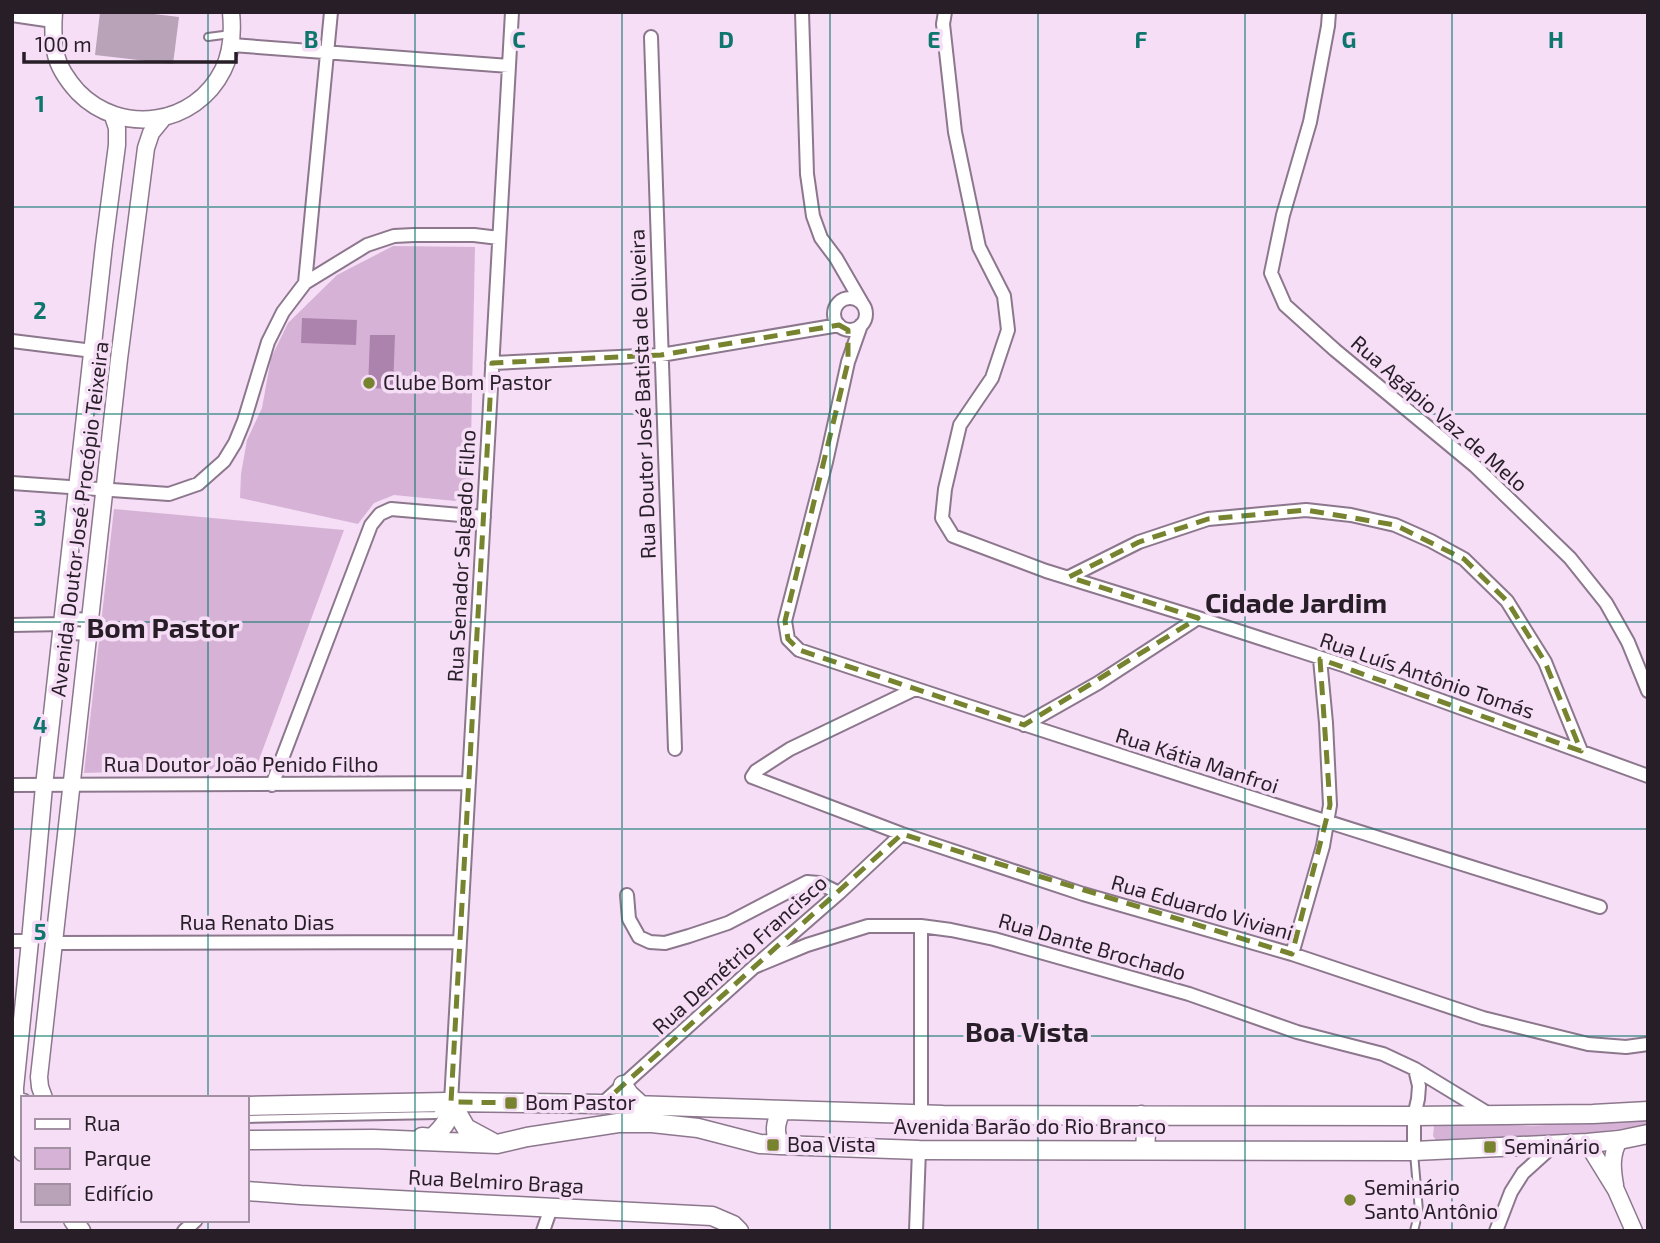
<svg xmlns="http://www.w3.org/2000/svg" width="1660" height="1243" font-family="'Exo 2',sans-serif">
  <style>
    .green { fill: #d6b3d6 }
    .water { fill: #ac83ad }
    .building { fill: #b9a3b9 }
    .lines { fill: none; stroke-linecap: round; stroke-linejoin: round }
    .service-casing { stroke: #8c778d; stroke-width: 10 }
    .minor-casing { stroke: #8c778d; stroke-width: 16 }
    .tertiary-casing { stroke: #8c778d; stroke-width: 19 }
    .secondary-casing { stroke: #8c778d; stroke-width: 21 }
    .service { stroke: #fff; stroke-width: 6 }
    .minor { stroke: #fff; stroke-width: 12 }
    .tertiary { stroke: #fff; stroke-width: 16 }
    .secondary { stroke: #fff; stroke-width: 18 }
    .marked { fill: none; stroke: #788330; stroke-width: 5; stroke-dasharray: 14 9; stroke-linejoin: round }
    .grid { fill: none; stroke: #0f766e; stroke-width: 2; stroke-opacity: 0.55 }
    .poi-dot { fill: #788330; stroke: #f5def6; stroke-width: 2.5 }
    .labels { text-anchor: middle; stroke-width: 7; stroke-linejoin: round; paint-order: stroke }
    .poi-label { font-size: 21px; fill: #271e27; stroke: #f5def6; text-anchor: start }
    .street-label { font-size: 21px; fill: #271e27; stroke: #f5def6 }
    .district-label { font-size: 28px; font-weight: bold; fill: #271e27; stroke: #f5def6 }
    .grid-label { font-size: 23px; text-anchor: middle; font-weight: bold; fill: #0f766e; stroke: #f5def6; stroke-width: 7; stroke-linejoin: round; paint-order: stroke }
  </style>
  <rect width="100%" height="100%" fill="#f5def6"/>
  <path class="green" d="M 393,246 L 475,247 L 470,492 L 455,501 L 394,495 L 374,503 L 358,524 L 240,498 L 241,474 L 247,440 L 262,408 L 271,358 L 288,323 L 337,275 Z
    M 114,509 L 344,530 L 256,768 L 84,773 Z
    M 1648,1118 L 1648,1125 L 1582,1134 L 1442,1142 L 1436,1140 L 1433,1136 L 1434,1126 L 1438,1122 L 1532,1126 Z"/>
  <path class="water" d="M 302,318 L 357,320 L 356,345 L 301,343 Z
    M 370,335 L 395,335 L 393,389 L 368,388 Z"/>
  <path class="building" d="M 100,12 L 137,12 L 179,17 L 173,64 L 95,55 Z"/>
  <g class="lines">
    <g class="service-casing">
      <path id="service" d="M 208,37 L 231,34
        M 247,1119 L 436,1115 L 444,1106
        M 1414,1153 L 1419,1211 L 1414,1231"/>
    </g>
    <g class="minor-casing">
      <path id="minor" d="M 802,12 L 807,174 L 813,216 L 821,238 L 836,258 L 862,303
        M 945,12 L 943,24 L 955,132 L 979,247 L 1004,296 L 1008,330 L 992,378 L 960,425 L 945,489 L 942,518 L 953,536 L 1046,571 L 1198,618 L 1346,666 L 1648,776
        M 1329,12 L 1328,26 L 1310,122 L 1283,215 L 1271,273 L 1285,305 L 1335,350 L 1475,466 L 1570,558 L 1606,603 L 1628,642 L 1648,691
        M 12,15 L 53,21
        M 651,37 L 675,749
        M 232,45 L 509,66
        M 305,283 L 331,12
        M834 314a16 16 0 1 1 32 0a16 16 0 1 1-32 0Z
        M 861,325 L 848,362 L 826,462 L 785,621 L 788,639 L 799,650 C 1065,739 1332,824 1600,907
        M 12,341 L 93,351
        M 492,363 L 661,355 L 839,325
        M 12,483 L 169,494 L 198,484 L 224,461 L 235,443 L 244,421 L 268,342 L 283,312 L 305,283 L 367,245 L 394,236 L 414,235 L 474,235 L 499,238
        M 1069,577 L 1139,542 L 1208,519 L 1306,510 L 1351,515 L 1395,525 L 1431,541 L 1464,559 L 1507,601 L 1545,662 L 1581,751
        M 63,624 L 73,633 L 87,634
        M 12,625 L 63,624 L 75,619 L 89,620
        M 915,689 L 790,749 L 756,771 L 752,777 L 902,834 L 1083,894 L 1292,954 L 1483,1018 L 1588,1044 L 1626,1047 L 1648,1044
        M 1024,725 L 1098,683 L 1198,618
        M 12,785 L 469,783
        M 272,785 L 371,525 L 380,514 L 391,509 L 484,517
        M 627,895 L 629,919 L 639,937 L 650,942 L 665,943 L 689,936 L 728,923 L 807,882 L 819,883 L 839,893
        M 921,926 L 921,1115
        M 12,941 L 30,941
        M 54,943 L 460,942
        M 1292,954 L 1323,846 L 1330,805 L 1326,723 L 1320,659
        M 754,967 L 807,945 L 868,926 L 921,926 L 951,930 L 994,939 L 1189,994 L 1297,1032 L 1383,1054 L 1415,1069 L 1489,1114
        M 451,1102 L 512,12
        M 602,1104 L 754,967 L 839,893 L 902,834
        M 1414,1151 L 1414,1116 L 1418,1099 L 1419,1086 L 1415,1069
        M 184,1231 L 196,1220
        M 543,1231 L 551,1208
        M 916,1231 L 919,1150
        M 1496,1231 L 1511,1192 L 1523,1173 L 1555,1144"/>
    </g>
    <g class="tertiary-casing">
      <path id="tertiary" d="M 54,12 C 53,26 53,42 56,55 C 59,68 69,82 78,92 C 121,136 195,126 223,70 C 232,52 233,32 231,12
        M 44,1098 L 40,1087 L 39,1077 L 119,359 L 146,148 L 151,133 L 164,117
        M 16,1143 L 15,1088 L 30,941 L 44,786 L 104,245 L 117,145 L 117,128 L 113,116
        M 1587,1143 L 1616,1190 L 1634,1231
        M 1615,1185 C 1612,1168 1611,1155 1619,1140"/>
    </g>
    <g class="secondary-casing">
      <path id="secondary" d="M 623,1085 L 629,1094 L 642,1106
        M 451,1102 L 466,1128 L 492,1142
        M 12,1103 L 23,1103
        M 247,1106 L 447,1102 L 602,1104 L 943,1115 L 1414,1116 L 1593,1114 L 1648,1111
        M 1141,1115 L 1146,1133 L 1145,1150
        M 422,1137 L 432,1138 C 447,1124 448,1121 451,1102
        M 247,1140 L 373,1139 L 497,1144 L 527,1137 L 618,1123 L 652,1123 L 698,1128 L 760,1144 L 780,1145 L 919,1150 L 1414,1151 L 1587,1143 L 1619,1140 L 1648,1134
        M 16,1143 L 23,1152
        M 780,1145 C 774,1132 775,1124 781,1111
        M 247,1191 L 301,1195 L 712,1216 L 733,1225 L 739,1231
        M 73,1220 L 81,1231"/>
    </g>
    <use href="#service" class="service"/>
    <use href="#minor" class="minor"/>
    <use href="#tertiary" class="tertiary"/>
    <use href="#secondary" class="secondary"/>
  </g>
  <path class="marked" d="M 839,325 L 848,330 L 848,362 L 785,621 L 788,639 L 799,650 L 1024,725 L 1198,618 L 1069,577 L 1139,542 L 1208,519 L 1306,510 L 1395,525 L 1464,559 L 1507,601 L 1545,662 L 1581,751 L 1320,659 L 1330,805 L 1292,954 L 902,834 L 602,1104 L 451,1102 L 492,363 L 661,355 Z"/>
  <path class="grid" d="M 208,12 L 208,1098M 415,12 L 415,1231M 622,12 L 622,1231M 830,12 L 830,1231M 1038,12 L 1038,1231M 1245,12 L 1245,1231M 1452,12 L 1452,1231M 12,207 L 1648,207M 12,414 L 1648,414M 12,622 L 1648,622M 12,829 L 1648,829M 12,1036 L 1648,1036M 208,1220 L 208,1231"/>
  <g class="poi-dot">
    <circle cx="369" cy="383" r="7"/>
    <rect x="504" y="1096" width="14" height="14" rx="3.5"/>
    <rect x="766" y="1138" width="14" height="14" rx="3.5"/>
    <rect x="1483" y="1140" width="14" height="14" rx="3.5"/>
    <circle cx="1350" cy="1200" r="7"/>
  </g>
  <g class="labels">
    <g class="poi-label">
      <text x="383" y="390">Clube Bom Pastor</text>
      <text x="525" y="1110">Bom Pastor</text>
      <text x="787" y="1152">Boa Vista</text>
      <text x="1504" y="1154">Seminário</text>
      <text x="1364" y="1195">Seminário<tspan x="1364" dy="24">Santo Antônio</tspan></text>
    </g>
    <g class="street-label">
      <text transform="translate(643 394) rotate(-92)" y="7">Rua Doutor José Batista de Oliveira</text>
      <text transform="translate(1439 414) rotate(41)" y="7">Rua Agápio Vaz de Melo</text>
      <text transform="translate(80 519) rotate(-83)" y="7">Avenida Doutor José Procópio Teixeira</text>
      <text transform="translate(462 556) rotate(-87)" y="7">Rua Senador Salgado Filho</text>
      <text transform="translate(1427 676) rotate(19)" y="7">Rua Luís Antônio Tomás</text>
      <text transform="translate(1197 761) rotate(18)" y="7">Rua Kátia Manfroi</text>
      <text x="241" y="772">Rua Doutor João Penido Filho</text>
      <text transform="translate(1202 908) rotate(16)" y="7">Rua Eduardo Viviani</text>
      <text x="257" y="930">Rua Renato Dias</text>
      <text transform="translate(1092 947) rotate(16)" y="7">Rua Dante Brochado</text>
      <text transform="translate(740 955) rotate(-42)" y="7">Rua Demétrio Francisco</text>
      <text x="1030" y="1134">Avenida Barão do Rio Branco</text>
      <text transform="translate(496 1182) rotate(3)" y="7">Rua Belmiro Braga</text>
    </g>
    <g class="district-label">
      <text x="1296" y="613">Cidade Jardim</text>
      <text x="163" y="638">Bom Pastor</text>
      <text x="1027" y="1042">Boa Vista</text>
    </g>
  </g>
  <g class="grid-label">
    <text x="311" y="48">B</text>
    <text x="519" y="48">C</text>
    <text x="726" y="48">D</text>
    <text x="934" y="48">E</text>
    <text x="1141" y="48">F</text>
    <text x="1349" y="48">G</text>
    <text x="1556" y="48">H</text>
    <text x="40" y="112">1</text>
    <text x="40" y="319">2</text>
    <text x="40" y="526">3</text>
    <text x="40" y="733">4</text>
    <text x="40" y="940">5</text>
  </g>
  <rect width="1660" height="1243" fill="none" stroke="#271e27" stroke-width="28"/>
  <rect x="21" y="1096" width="228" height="126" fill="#f5def6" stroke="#a391a3" stroke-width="2"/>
  <rect x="35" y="1119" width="35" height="10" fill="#ffffff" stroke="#a391a3" stroke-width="2"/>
  <text x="84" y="1131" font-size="21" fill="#271e27">Rua</text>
  <rect x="35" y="1148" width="35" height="21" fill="#d6b3d6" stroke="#a391a3" stroke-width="2"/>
  <text x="84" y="1166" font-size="21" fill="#271e27">Parque</text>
  <rect x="35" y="1184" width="35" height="21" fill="#b9a3b9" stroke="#a391a3" stroke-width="2"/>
  <text x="84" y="1201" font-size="21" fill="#271e27">Edifício</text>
  <path d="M24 52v10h212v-10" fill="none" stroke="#271e27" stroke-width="3.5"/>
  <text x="35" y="52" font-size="21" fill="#271e27" stroke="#f5def6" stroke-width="5" paint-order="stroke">100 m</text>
</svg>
